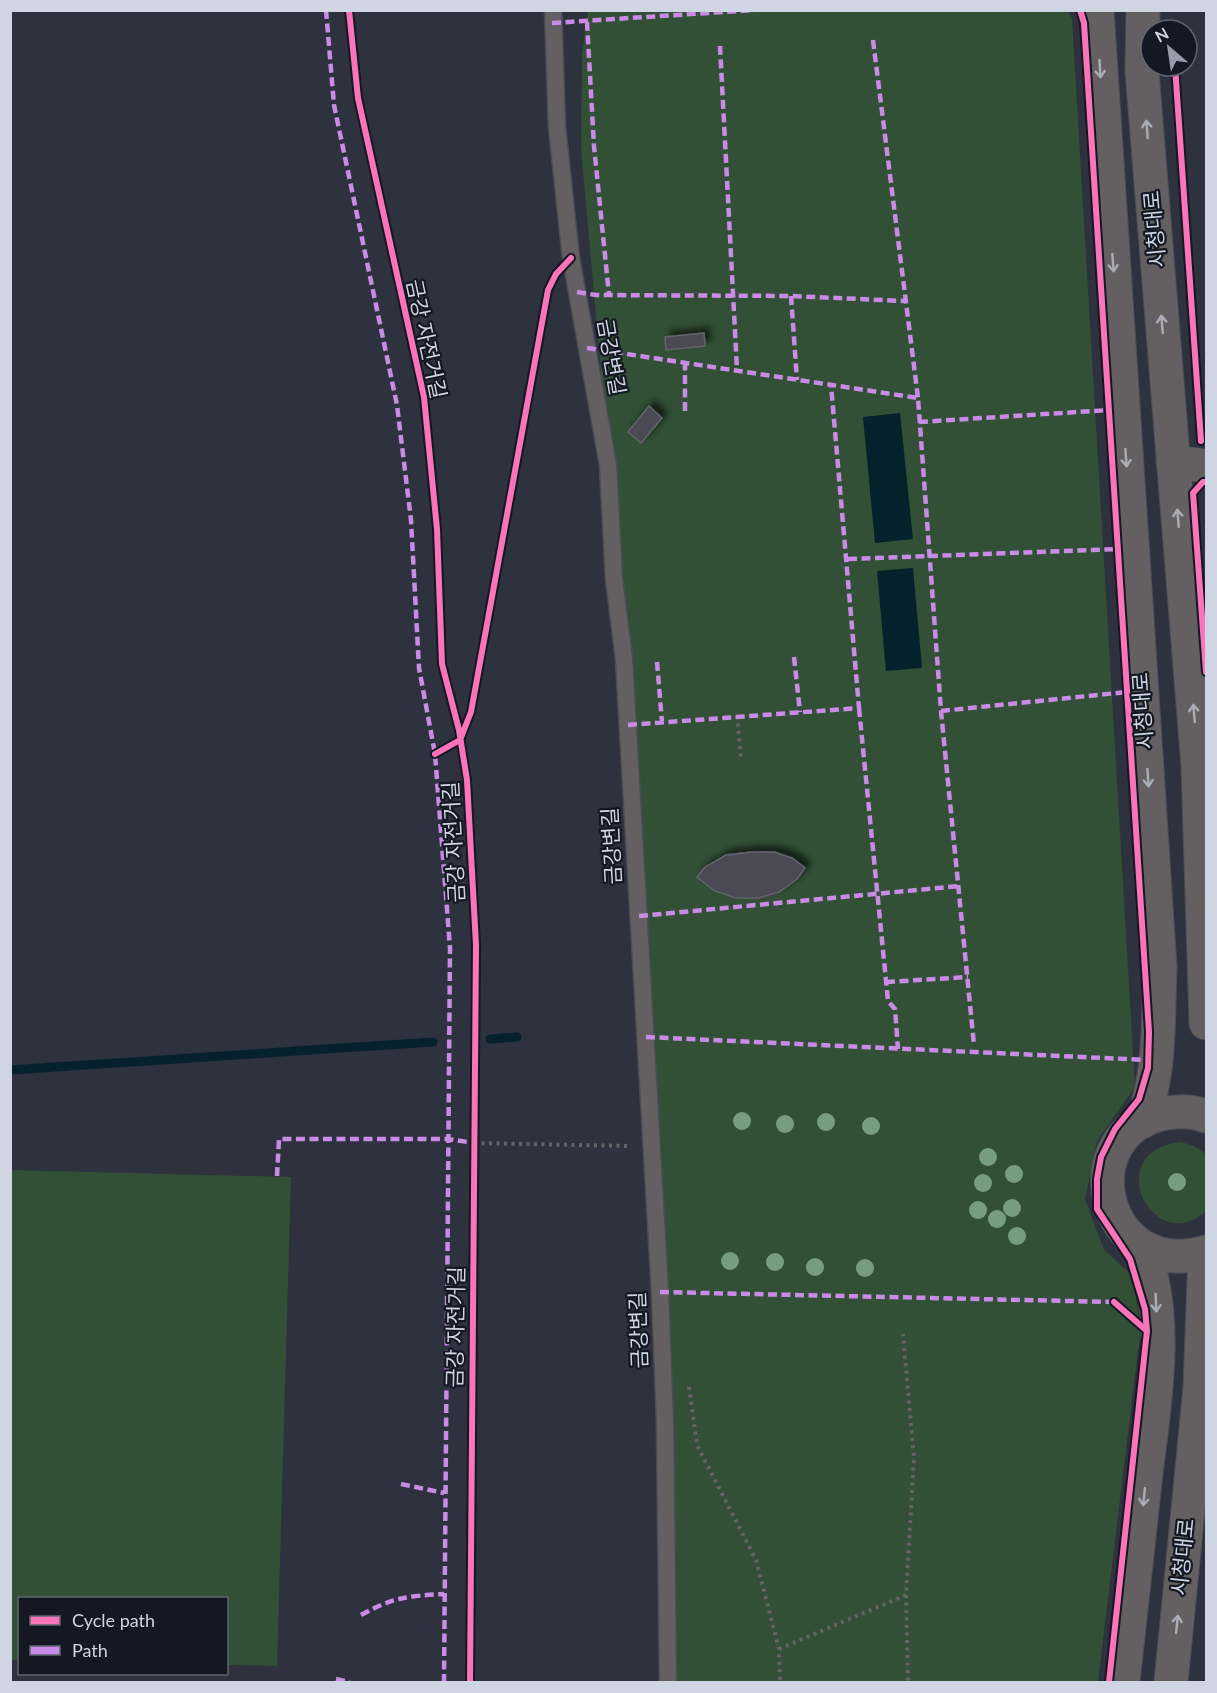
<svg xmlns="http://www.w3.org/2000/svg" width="1217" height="1693" font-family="Lato,'Noto Sans KR',sans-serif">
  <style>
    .green { fill: #315035 }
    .water { fill: #04212c }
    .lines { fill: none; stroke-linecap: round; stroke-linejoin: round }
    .stream { stroke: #04212c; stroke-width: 9 }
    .building { fill: #4c4953; stroke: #64626c; stroke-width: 1.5; filter: url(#shadow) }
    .service-casing { stroke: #4a4d58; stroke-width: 19 }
    .minor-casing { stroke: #4a4d58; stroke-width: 35 }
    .tertiary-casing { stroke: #4a4d58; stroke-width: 35 }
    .path { stroke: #646368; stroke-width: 4; stroke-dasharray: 3 4.5; stroke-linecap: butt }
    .service { stroke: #646061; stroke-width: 16 }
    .minor { stroke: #646061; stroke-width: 33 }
    .tertiary { stroke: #646061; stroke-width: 33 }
    .quiet { stroke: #ca8be6; stroke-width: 4.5; stroke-dasharray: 9 4.5; stroke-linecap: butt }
    .cycleway-casing { stroke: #141822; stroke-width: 10 }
    .cycleway { stroke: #fb73b8; stroke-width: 6 }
    .tree { fill: #789c80 }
    .oneway { stroke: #aaacb6 }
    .labels { text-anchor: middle; stroke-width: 4.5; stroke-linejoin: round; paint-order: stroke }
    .street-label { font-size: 21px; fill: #d0d5e4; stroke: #141822 }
  </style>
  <defs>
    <filter id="shadow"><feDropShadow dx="5.5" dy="-5.5" stdDeviation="3" flood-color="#0009"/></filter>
  </defs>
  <rect width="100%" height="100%" fill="#2e323f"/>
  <path class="green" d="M 588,11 L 1068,11 L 1072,19 L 1135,1087 L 1097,1141 L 1085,1199 L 1104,1250 L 1134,1277 L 1140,1334 L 1098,1682 L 673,1682 L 676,1586 L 667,1313 L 637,770 L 581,149 L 582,55 Z
    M 1181,1142 L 1194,1146 L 1206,1154 L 1206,1211 C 1153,1259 1099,1151 1181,1142 Z
    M 11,1170 L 291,1177 L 277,1666 L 227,1665 L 226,1598 L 20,1598 L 19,1660 L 11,1660 Z"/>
  <path class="water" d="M 900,413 L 913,539 L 875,543 L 863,417 Z
    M 913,568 L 922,668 L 886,671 L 877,571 Z"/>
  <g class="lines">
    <path class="stream" d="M 490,1039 L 517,1037
      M 10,1070 L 433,1042"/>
  </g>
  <path class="building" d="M 704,333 L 705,346 L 666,350 L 665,337 Z
    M 649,406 L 662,418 L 641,443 L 628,432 Z
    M 752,852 L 774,852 L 792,858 L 805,868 L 797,879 L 779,892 L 759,898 L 736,898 L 715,891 L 697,877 L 705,867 L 726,855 Z"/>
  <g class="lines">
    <g class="service-casing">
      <path id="service" d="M 553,10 L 557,127 L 571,258 L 608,465 L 614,579 L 624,659 L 660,1292 L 665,1421 L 668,1682"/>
    </g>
    <g class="minor-casing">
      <path id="minor" d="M 1173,462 L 1206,466"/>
    </g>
    <g class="tertiary-casing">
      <path id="tertiary" d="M 1097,10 L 1160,967 C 1158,1019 1161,1073 1142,1122
        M 1143,10 L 1142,71 L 1198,766 L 1206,1023
        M 1206,1116 C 1194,1111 1179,1111 1166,1113 C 1068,1131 1101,1283 1206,1252
        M 1123,1682 C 1130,1616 1138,1549 1145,1482 C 1154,1406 1171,1319 1142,1246
        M 1171,1682 L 1200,1388 L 1205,1253"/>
    </g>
    <path class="path" d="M 737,716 L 741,758
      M 474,1143 L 629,1146
      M 689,1387 L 697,1445 L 756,1560 L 779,1649 L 780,1682
      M 906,1595 L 908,1682
      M 779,1649 L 906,1595 L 914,1458 L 903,1334"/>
    <use href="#service" class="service"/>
    <use href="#minor" class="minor"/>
    <use href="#tertiary" class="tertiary"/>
    <path class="quiet" d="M 326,10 L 334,105 L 397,405 L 411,520 L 419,668 L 435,754 L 450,948 L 444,1682
      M 587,22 L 594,146 L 609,295
      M 552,23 L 755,10
      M 873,40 L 918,398
      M 720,46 L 737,370
      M 577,292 L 596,295 L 791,296 L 904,301
      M 791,296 L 797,380
      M 587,348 L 918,398 L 941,711 L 974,1045
      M 685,411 L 685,362
      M 919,422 L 1109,410
      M 848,559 L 1120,549
      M 794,657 L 800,712
      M 657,662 L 662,722
      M 859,708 L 888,1001 L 895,1009 L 898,1049
      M 941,711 L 1127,692
      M 628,725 L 859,708 L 831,385
      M 639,916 L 960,886
      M 886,982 L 968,977
      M 646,1037 L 1148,1060
      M 277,1176 L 279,1139 L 448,1139 L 474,1143
      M 660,1292 L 1114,1302
      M 401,1484 L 444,1493
      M 361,1615 C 393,1597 409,1596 444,1594
      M 336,1679 L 350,1682"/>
    <g class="cycleway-casing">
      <path id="cycleway" d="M 349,10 L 358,98 L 424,397 L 437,529 L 442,664 L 459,730 L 467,780 L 476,945 L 470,1682
        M 1080,10 L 1084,23 L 1149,1032 L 1148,1068 L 1139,1099 L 1115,1129 L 1101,1157 L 1097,1179 L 1097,1209 L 1130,1259 L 1145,1309 L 1147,1331
        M 1175,66 L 1201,441
        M 1206,482 L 1203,482 L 1193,493 L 1206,672
        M 435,754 L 460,740 L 471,712 L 548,290 L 556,274 L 571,258
        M 1109,1682 L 1147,1331 L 1114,1302"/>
    </g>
    <use href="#cycleway" class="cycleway"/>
  </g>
  <g class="tree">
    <circle cx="742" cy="1121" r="9"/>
    <circle cx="826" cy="1122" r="9"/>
    <circle cx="785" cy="1124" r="9"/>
    <circle cx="871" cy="1126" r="9"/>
    <circle cx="988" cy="1157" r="9"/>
    <circle cx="1014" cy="1174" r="9"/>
    <circle cx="1177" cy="1182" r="9"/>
    <circle cx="983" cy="1183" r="9"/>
    <circle cx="1012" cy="1208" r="9"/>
    <circle cx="978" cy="1210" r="9"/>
    <circle cx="997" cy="1219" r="9"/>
    <circle cx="1017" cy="1236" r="9"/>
    <circle cx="730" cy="1261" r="9"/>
    <circle cx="775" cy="1262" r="9"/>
    <circle cx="815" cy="1267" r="9"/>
    <circle cx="865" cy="1268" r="9"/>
  </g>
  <defs><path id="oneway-shaft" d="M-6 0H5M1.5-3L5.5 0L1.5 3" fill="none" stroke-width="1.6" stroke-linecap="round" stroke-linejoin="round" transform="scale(1.5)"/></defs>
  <g class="oneway">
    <use href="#oneway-shaft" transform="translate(1100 69) rotate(87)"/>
    <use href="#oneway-shaft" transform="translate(1147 129) rotate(-95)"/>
    <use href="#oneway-shaft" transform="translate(1113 263) rotate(86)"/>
    <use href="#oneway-shaft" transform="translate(1162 324) rotate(-95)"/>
    <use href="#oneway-shaft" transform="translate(1126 458) rotate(86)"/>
    <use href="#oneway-shaft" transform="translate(1178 518) rotate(-95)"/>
    <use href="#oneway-shaft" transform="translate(1194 713) rotate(-95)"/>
    <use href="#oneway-shaft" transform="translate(1148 778) rotate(86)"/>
    <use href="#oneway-shaft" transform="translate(1156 1303) rotate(88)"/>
    <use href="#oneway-shaft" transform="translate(1144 1497) rotate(96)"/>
    <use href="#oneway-shaft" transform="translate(1177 1624) rotate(-84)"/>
  </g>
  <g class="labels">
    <g class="street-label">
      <text transform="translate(1155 229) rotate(-95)" y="7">시청대로</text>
      <text transform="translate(426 339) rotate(78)" y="7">금강 자전거길</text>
      <text transform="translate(611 357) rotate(80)" y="7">금강변길</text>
      <text transform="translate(1143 711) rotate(-94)" y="7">시청대로</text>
      <text transform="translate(454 842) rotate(-93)" y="7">금강 자전거길</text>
      <text transform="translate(612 846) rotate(-93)" y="7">금강변길</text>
      <text transform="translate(456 1327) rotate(-89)" y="7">금강 자전거길</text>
      <text transform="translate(639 1330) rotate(-92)" y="7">금강변길</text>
      <text transform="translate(1183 1557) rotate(-84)" y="7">시청대로</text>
    </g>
  </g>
  <rect width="1217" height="1693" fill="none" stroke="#d0d5e4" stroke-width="24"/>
  <rect x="18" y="1597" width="210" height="78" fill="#141822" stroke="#5f6470" stroke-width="1.5"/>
  <rect x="30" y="1616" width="30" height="9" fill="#fb73b8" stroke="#5f6470" stroke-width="1.5"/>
  <text x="72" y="1627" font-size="18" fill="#d0d5e4">Cycle path</text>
  <rect x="30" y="1646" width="30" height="9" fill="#ca8be6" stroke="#5f6470" stroke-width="1.5"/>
  <text x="72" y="1657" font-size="18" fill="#d0d5e4">Path</text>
  <g transform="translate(1169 48) rotate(331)"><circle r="28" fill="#141822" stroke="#5f6470" stroke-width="1.5"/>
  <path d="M0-4.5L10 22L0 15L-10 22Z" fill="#979caa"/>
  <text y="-9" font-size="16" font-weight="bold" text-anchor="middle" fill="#d0d5e4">N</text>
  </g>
</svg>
